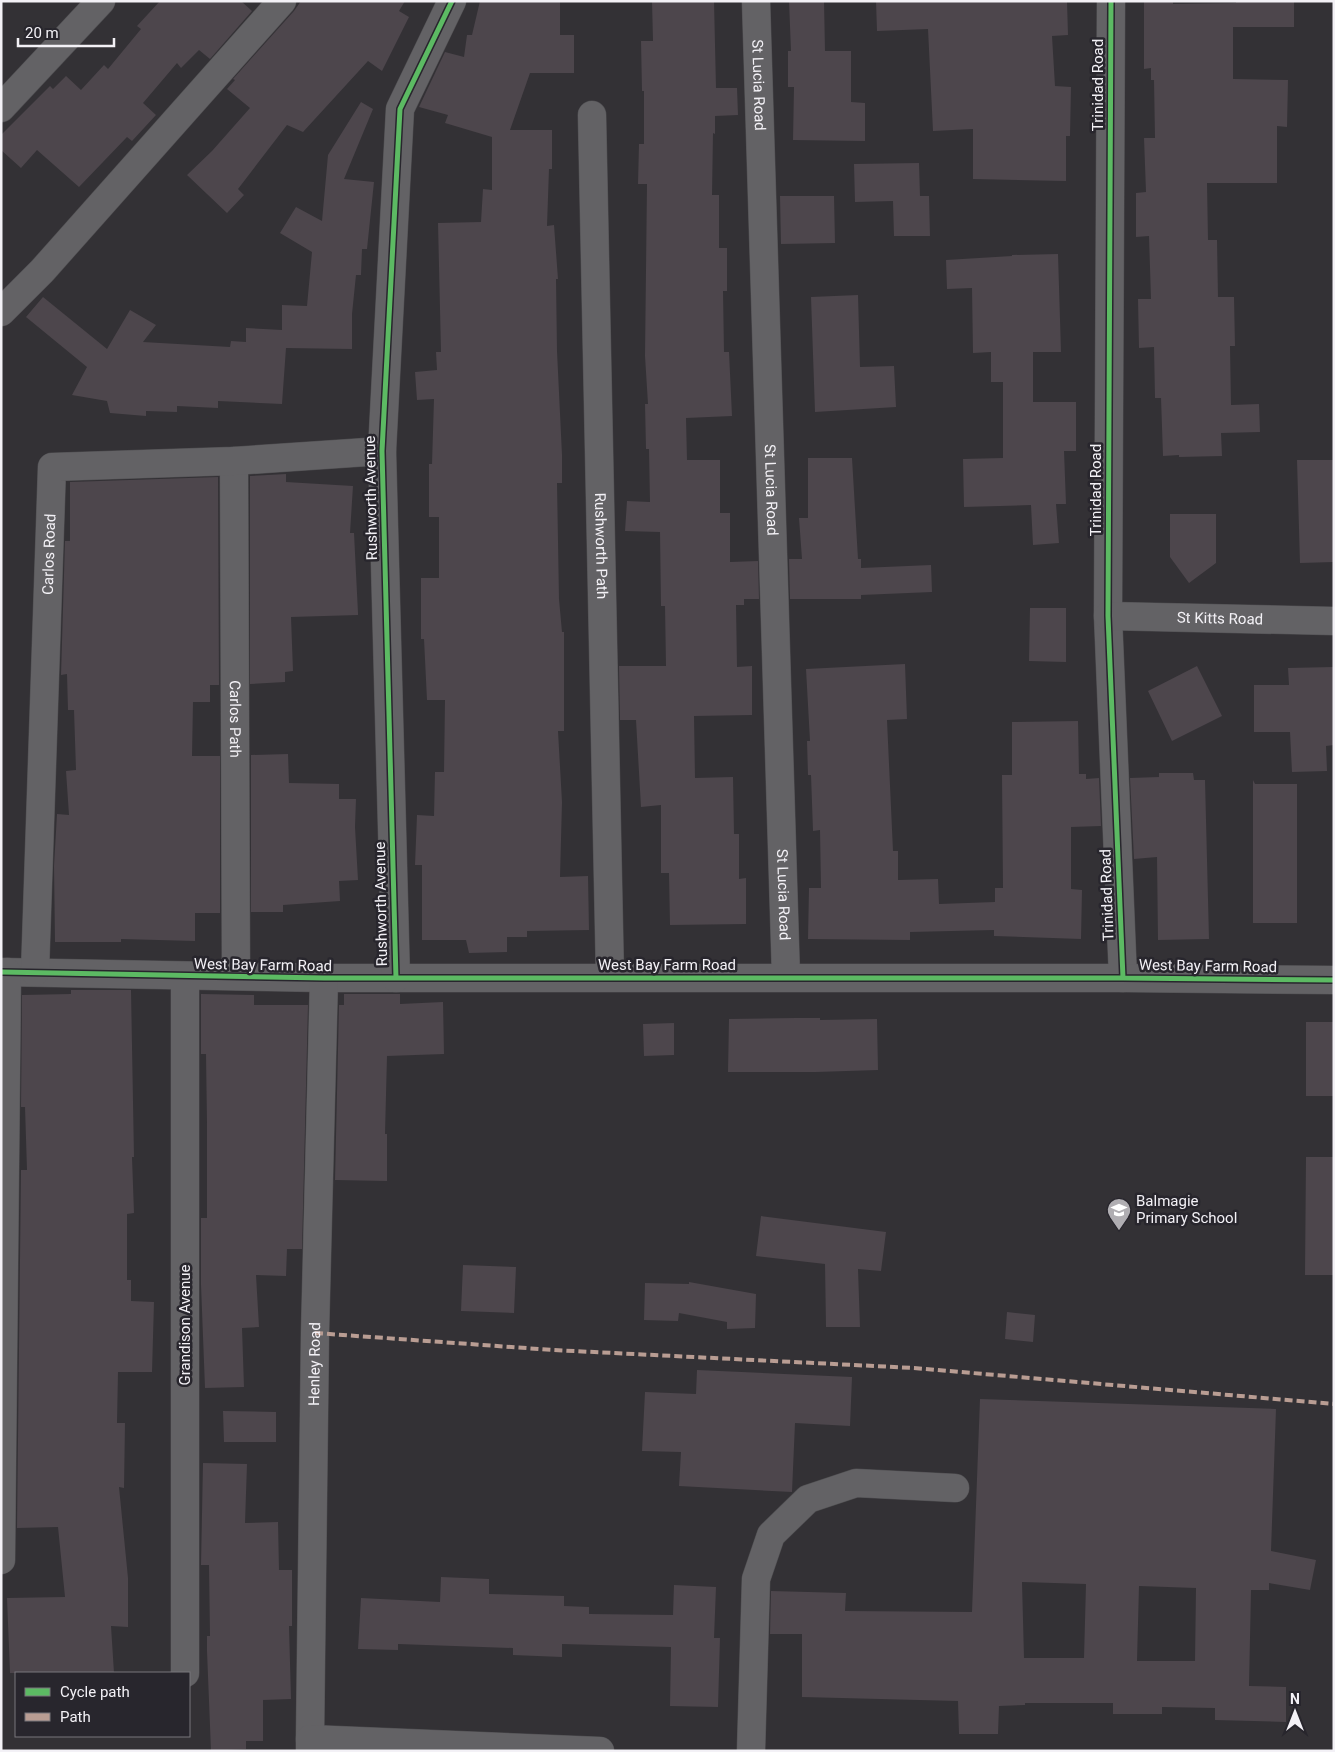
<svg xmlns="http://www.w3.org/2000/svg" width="1335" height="1752" font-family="Roboto,sans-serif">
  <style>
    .building { fill: #4d464c; fill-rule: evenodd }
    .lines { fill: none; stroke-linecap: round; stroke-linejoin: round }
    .street-casing { stroke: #4e4d50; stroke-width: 29 }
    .secondary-casing { stroke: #4e4d50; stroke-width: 29 }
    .street { stroke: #636265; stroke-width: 28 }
    .secondary { stroke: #636265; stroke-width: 28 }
    .quiet { stroke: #b99d93; stroke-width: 4; stroke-dasharray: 8 4; stroke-linecap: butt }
    .cycleway-casing { stroke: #28262d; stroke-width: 8 }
    .cycleway { stroke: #5cba63; stroke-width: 5 }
    .labels { text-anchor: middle; stroke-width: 5; stroke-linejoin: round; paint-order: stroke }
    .street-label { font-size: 15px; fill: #f3f1f6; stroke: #28262d }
    .poi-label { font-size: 15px; fill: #f3f1f6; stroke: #28262d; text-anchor: start }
  </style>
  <rect width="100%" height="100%" fill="#333135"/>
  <path class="building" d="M 160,1 L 241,1 L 252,11 L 210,59 L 199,50 L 181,68 L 177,63 L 143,103 L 156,115 L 132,141 L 127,137 L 79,187 L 37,150 L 21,168 L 1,150 L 1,135 L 50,86 L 53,89 L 66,76 L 81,90 L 104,65 L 108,69 L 141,29 L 137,26 Z
    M 301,1 L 405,1 L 399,11 L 409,17 L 382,71 L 368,61 L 303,132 L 287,125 L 238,189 L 244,195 L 227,213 L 187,175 L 212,151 L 250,108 L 227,89 L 235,80 L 233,79 L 294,11 Z
    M 480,1 L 560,1 L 560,35 L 574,35 L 574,73 L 530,73 L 510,130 L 552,130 L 552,169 L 549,169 L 547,226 L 554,225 L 558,279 L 556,279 L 557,351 L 562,455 L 562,483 L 557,483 L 559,599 L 562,632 L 564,632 L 564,731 L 558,731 L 562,802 L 560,877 L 588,876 L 589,930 L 527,931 L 527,937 L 507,937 L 507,952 L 469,953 L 466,940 L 422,940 L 422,865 L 415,865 L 417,815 L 434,816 L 435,772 L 444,772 L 445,700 L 427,700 L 424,639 L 421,639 L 421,578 L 439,578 L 439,517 L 429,517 L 429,464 L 432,464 L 434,399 L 417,400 L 415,372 L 437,370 L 436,352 L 441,352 L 438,223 L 481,222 L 483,189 L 492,190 L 492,137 L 445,123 L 448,115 L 419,107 L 445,52 L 464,57 L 467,35 L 472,35 Z
    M 652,1 L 714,1 L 716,88 L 737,88 L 738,115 L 715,116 L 715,134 L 713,133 L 712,195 L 719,195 L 719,248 L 727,248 L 727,291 L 723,291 L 724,352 L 729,352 L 732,416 L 686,418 L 687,460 L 720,460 L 720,513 L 730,513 L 730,562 L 758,561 L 759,599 L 744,599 L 744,605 L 736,605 L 737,667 L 752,666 L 752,715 L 694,716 L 695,778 L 733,777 L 734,834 L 739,834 L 739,879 L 746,878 L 746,924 L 670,925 L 669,873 L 661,873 L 661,805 L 641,807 L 636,720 L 620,720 L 619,666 L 666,666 L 665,606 L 661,606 L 660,532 L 625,531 L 627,501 L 650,502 L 649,449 L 646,449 L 645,404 L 648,404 L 645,356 L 647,184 L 638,184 L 639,144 L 644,144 L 644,91 L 642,91 L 641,41 L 653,41 Z
    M 789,1 L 824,1 L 825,51 L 851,51 L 851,102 L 865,103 L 865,141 L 793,140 L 794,87 L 788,87 L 788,51 L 791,51 Z
    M 876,1 L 1067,1 L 1068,35 L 1052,36 L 1055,86 L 1071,87 L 1070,136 L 1066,136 L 1066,181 L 973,179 L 973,129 L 933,131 L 928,29 L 877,31 Z
    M 1144,1 L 1173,1 L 1173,4 L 1236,3 L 1236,1 L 1294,1 L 1294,27 L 1233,27 L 1233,79 L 1288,80 L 1287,127 L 1277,126 L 1277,183 L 1207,183 L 1208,240 L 1217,240 L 1218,297 L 1234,297 L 1235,346 L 1230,346 L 1231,405 L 1259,404 L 1260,432 L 1221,433 L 1222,456 L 1179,457 L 1179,455 L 1163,456 L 1161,398 L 1155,398 L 1154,347 L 1139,348 L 1138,299 L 1151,299 L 1149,236 L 1136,237 L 1136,193 L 1146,192 L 1144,138 L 1155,138 L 1154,80 L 1151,80 L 1151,68 L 1144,69 Z
    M 361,102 L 373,109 L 344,179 L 374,182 L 367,249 L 362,249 L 361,275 L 356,275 L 352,314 L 352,349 L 286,348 L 282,404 L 218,401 L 218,408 L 177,406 L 177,412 L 146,411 L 146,416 L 110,413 L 107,401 L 72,395 L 87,367 L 26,317 L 43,297 L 107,349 L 130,310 L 156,325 L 143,342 L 230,347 L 231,341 L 246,342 L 246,328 L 282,330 L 282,305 L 307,306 L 312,252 L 280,233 L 296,207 L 322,221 L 328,155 Z
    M 919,163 L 920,196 L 929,196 L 930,236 L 894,236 L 893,201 L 855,202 L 854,164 Z
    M 780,196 L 834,196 L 835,243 L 781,244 Z
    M 1058,254 L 1061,352 L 1033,352 L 1033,402 L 1076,402 L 1076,451 L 1064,451 L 1066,504 L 1056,504 L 1059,543 L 1033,545 L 1031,505 L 964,507 L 963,459 L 1003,458 L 1003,382 L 991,382 L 991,352 L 973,353 L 972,288 L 947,289 L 946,260 L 1012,256 L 1012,255 Z
    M 858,295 L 860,367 L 894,366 L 896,407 L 815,412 L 811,297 Z
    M 808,458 L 852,458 L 858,559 L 861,559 L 861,568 L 931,565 L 932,592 L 861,595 L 861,599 L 790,599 L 789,559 L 802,559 L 799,518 L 808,518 Z
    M 1297,460 L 1334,460 L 1334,562 L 1300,563 Z
    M 286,474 L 286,482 L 353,486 L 350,533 L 354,533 L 358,613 L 358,615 L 291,617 L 293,671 L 285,672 L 285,682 L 250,684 L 250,476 Z
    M 218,477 L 219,685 L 210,685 L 210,702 L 193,702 L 192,756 L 220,756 L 220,913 L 195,913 L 195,941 L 121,939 L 121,942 L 55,942 L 54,866 L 57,814 L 69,815 L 66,771 L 76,770 L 74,710 L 68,710 L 67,674 L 61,675 L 65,541 L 70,541 L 70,482 Z
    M 1170,514 L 1216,514 L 1216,563 L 1189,583 L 1170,557 Z
    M 1030,608 L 1066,608 L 1066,662 L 1029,661 Z
    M 905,664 L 907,719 L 887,720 L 893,851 L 898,851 L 898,880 L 938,879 L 939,904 L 995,902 L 995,888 L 1003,888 L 1002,775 L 1012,775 L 1012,722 L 1078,721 L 1079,774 L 1086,774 L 1086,779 L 1099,778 L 1101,826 L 1071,827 L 1071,889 L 1082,890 L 1081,939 L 994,936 L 994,930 L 910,932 L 910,940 L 808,939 L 809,888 L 821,888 L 820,830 L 813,831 L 811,775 L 808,775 L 807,741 L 810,741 L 806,669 Z
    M 1197,666 L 1222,716 L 1172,741 L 1148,691 Z
    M 1333,667 L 1334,745 L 1326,746 L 1327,771 L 1292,772 L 1290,732 L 1254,732 L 1254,685 L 1289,685 L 1288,668 Z
    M 288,754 L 289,783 L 339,784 L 339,799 L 356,799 L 355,827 L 358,880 L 339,881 L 340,901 L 283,905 L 283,912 L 251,912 L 251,755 Z
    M 1159,773 L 1193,773 L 1194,780 L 1205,780 L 1209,939 L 1158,940 L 1157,857 L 1134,859 L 1130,778 L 1159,777 Z
    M 1253,780 L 1255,784 L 1297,784 L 1297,923 L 1253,923 Z
    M 71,990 L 131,990 L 134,1157 L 132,1157 L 134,1213 L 127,1214 L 127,1280 L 131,1280 L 131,1301 L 154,1302 L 152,1372 L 118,1372 L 117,1423 L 125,1423 L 124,1488 L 119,1487 L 128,1578 L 128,1627 L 111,1626 L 114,1673 L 10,1673 L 7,1598 L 65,1597 L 58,1527 L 17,1528 L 21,1170 L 27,1170 L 25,1107 L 21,1107 L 22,995 L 71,994 Z
    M 201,994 L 254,995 L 254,1005 L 308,1005 L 302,1249 L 287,1249 L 286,1276 L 256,1275 L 259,1327 L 242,1328 L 244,1387 L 205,1388 L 201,1285 L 201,1218 L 207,1218 L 207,1123 L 206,1054 L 201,1054 Z
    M 344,994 L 400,994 L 400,1004 L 443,1002 L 444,1054 L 387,1056 L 385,1134 L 387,1134 L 387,1181 L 335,1180 L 339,1005 L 344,1005 Z
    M 796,1018 L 820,1018 L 820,1020 L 877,1019 L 878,1070 L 816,1072 L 728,1072 L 729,1019 Z
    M 1306,1022 L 1334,1022 L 1334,1096 L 1306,1096 Z
    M 674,1023 L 674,1055 L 644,1056 L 643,1024 Z
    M 1306,1157 L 1334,1157 L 1334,1275 L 1305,1275 Z
    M 761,1216 L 886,1232 L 881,1271 L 858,1269 L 860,1327 L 826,1327 L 825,1264 L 756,1256 Z
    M 463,1265 L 516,1267 L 514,1313 L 461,1311 Z
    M 689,1282 L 756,1294 L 755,1328 L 727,1329 L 727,1322 L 679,1313 L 678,1321 L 644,1320 L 645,1283 L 689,1284 Z
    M 1007,1312 L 1035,1315 L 1033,1342 L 1005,1339 Z
    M 697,1370 L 852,1377 L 850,1426 L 795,1423 L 792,1492 L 679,1486 L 681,1452 L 642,1451 L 645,1392 L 696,1394 Z
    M 980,1399 L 1276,1409 L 1271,1551 L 1316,1560 L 1310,1590 L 1269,1583 L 1269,1590 L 1251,1590 L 1249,1686 L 1286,1687 L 1286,1722 L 1215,1720 L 1215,1708 L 1162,1707 L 1162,1714 L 1113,1714 L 1113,1703 L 1025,1703 L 1025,1705 L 999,1706 L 998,1734 L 959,1734 L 958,1701 L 802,1697 L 802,1634 L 770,1634 L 771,1591 L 846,1593 L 845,1611 L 972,1612 ZM 1022,1582 L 1086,1584 L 1084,1658 L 1024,1658 ZM 1139,1586 L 1196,1588 L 1195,1661 L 1137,1661 Z
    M 223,1411 L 276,1412 L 276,1442 L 224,1442 Z
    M 203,1463 L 247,1464 L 245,1523 L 278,1522 L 279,1570 L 292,1570 L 292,1626 L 289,1626 L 291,1699 L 263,1700 L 263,1741 L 246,1741 L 246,1749 L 211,1751 L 207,1651 L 207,1636 L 210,1636 L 209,1565 L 201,1565 Z
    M 441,1577 L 489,1579 L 489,1594 L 564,1596 L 564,1606 L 589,1607 L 589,1614 L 673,1615 L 674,1585 L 716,1587 L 714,1638 L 720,1638 L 718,1707 L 670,1706 L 671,1647 L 562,1644 L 562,1657 L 513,1655 L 513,1648 L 398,1644 L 398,1650 L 358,1649 L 361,1598 L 440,1602 Z"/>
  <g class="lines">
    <g class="street-casing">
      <g id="street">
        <path id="s1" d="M 756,1 L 786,977"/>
        <path d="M 1111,1 L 1108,616 L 1123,978"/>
        <path d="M 1,108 L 101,1"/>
        <path id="s2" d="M 592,115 L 610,977"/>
        <path d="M 1,312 L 42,271 L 282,1"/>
        <path id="s3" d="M 234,461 L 236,976"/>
        <path id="s4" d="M 1108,616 L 1334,621"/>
        <path d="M 1,972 L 324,978 L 1123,978 L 1334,980"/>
        <path id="s5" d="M 35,972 L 52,467 L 234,461 L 382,451"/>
        <path d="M 185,976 L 185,1673"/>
        <path d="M 396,978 L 382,451 L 400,109 L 452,1"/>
        <path d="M 1,1560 L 7,972"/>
        <path id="s6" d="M 310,1739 L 315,1333 L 324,978"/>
        <path d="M 751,1751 L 756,1579 L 771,1535 L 808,1499 L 856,1483 L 955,1488"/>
      </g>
    </g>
    <g class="secondary-casing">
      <path id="secondary" d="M 310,1751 L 310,1739 L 600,1751"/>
    </g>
    <use href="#street" class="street"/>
    <use href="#secondary" class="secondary"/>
    <path class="quiet" d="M 315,1333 L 553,1350 L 914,1368 L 1334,1404"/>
    <g class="cycleway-casing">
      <path id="cycleway" d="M 1111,1 L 1108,616 L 1123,978
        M 1,972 L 324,978 L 1123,978 L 1334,980
        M 396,978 L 382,451 L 400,109 L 452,1"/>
    </g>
    <use href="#cycleway" class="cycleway"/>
  </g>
  <defs>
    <g id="school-pin" transform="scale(1.25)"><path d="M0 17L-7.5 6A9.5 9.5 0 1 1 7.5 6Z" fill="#b0aeb2" stroke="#28262d"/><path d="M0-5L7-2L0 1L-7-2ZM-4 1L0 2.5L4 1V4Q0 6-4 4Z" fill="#fff"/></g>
  </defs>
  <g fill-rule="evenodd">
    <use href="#school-pin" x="1119" y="1210"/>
  </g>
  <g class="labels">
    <g class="street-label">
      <text dy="5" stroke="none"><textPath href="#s1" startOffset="84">St Lucia Road</textPath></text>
      <text transform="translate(1098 85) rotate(-90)" y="5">Trinidad Road</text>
      <text dy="5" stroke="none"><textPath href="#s1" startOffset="489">St Lucia Road</textPath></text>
      <text transform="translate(1096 490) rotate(-90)" y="5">Trinidad Road</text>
      <text transform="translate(371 498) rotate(-91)" y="5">Rushworth Avenue</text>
      <text dy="5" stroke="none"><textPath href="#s2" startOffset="431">Rushworth Path</textPath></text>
      <text dy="5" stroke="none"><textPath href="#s5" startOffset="418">Carlos Road</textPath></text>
      <text dy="5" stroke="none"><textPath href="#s4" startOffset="112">St Kitts Road</textPath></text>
      <text dy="5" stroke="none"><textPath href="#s3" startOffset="258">Carlos Path</textPath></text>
      <text dy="5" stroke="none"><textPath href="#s1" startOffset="894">St Lucia Road</textPath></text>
      <text transform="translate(1107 895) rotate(-92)" y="5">Trinidad Road</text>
      <text transform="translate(381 904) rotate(-91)" y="5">Rushworth Avenue</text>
      <text transform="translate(263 965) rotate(1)" y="5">West Bay Farm Road</text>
      <text x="667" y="970">West Bay Farm Road</text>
      <text transform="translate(1208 966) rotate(1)" y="5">West Bay Farm Road</text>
      <text transform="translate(185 1325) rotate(-90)" y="5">Grandison Avenue</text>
      <text dy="5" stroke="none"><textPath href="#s6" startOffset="375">Henley Road</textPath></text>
    </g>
    <g class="poi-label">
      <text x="1136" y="1206">Balmagie<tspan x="1136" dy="17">Primary School</tspan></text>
    </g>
  </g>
  <rect width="1335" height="1752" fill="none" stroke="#f3f1f6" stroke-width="5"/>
  <rect x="15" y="1672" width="175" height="65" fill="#28262d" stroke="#79777d"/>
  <rect x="25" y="1688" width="25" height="8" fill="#5cba63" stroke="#79777d"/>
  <text x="60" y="1697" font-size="15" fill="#f3f1f6">Cycle path</text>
  <rect x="25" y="1713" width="25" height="8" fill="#b99d93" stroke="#79777d"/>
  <text x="60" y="1722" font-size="15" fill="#f3f1f6">Path</text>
  <g transform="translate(1295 1712)" stroke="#28262d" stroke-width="4" paint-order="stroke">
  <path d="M0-4L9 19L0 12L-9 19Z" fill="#f3f1f6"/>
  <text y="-8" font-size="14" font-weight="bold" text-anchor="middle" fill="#f3f1f6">N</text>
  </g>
  <path d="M18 38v8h96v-8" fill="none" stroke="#f3f1f6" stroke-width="2.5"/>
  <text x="25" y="38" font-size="15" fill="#f3f1f6" stroke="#28262d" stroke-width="4" paint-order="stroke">20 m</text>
</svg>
